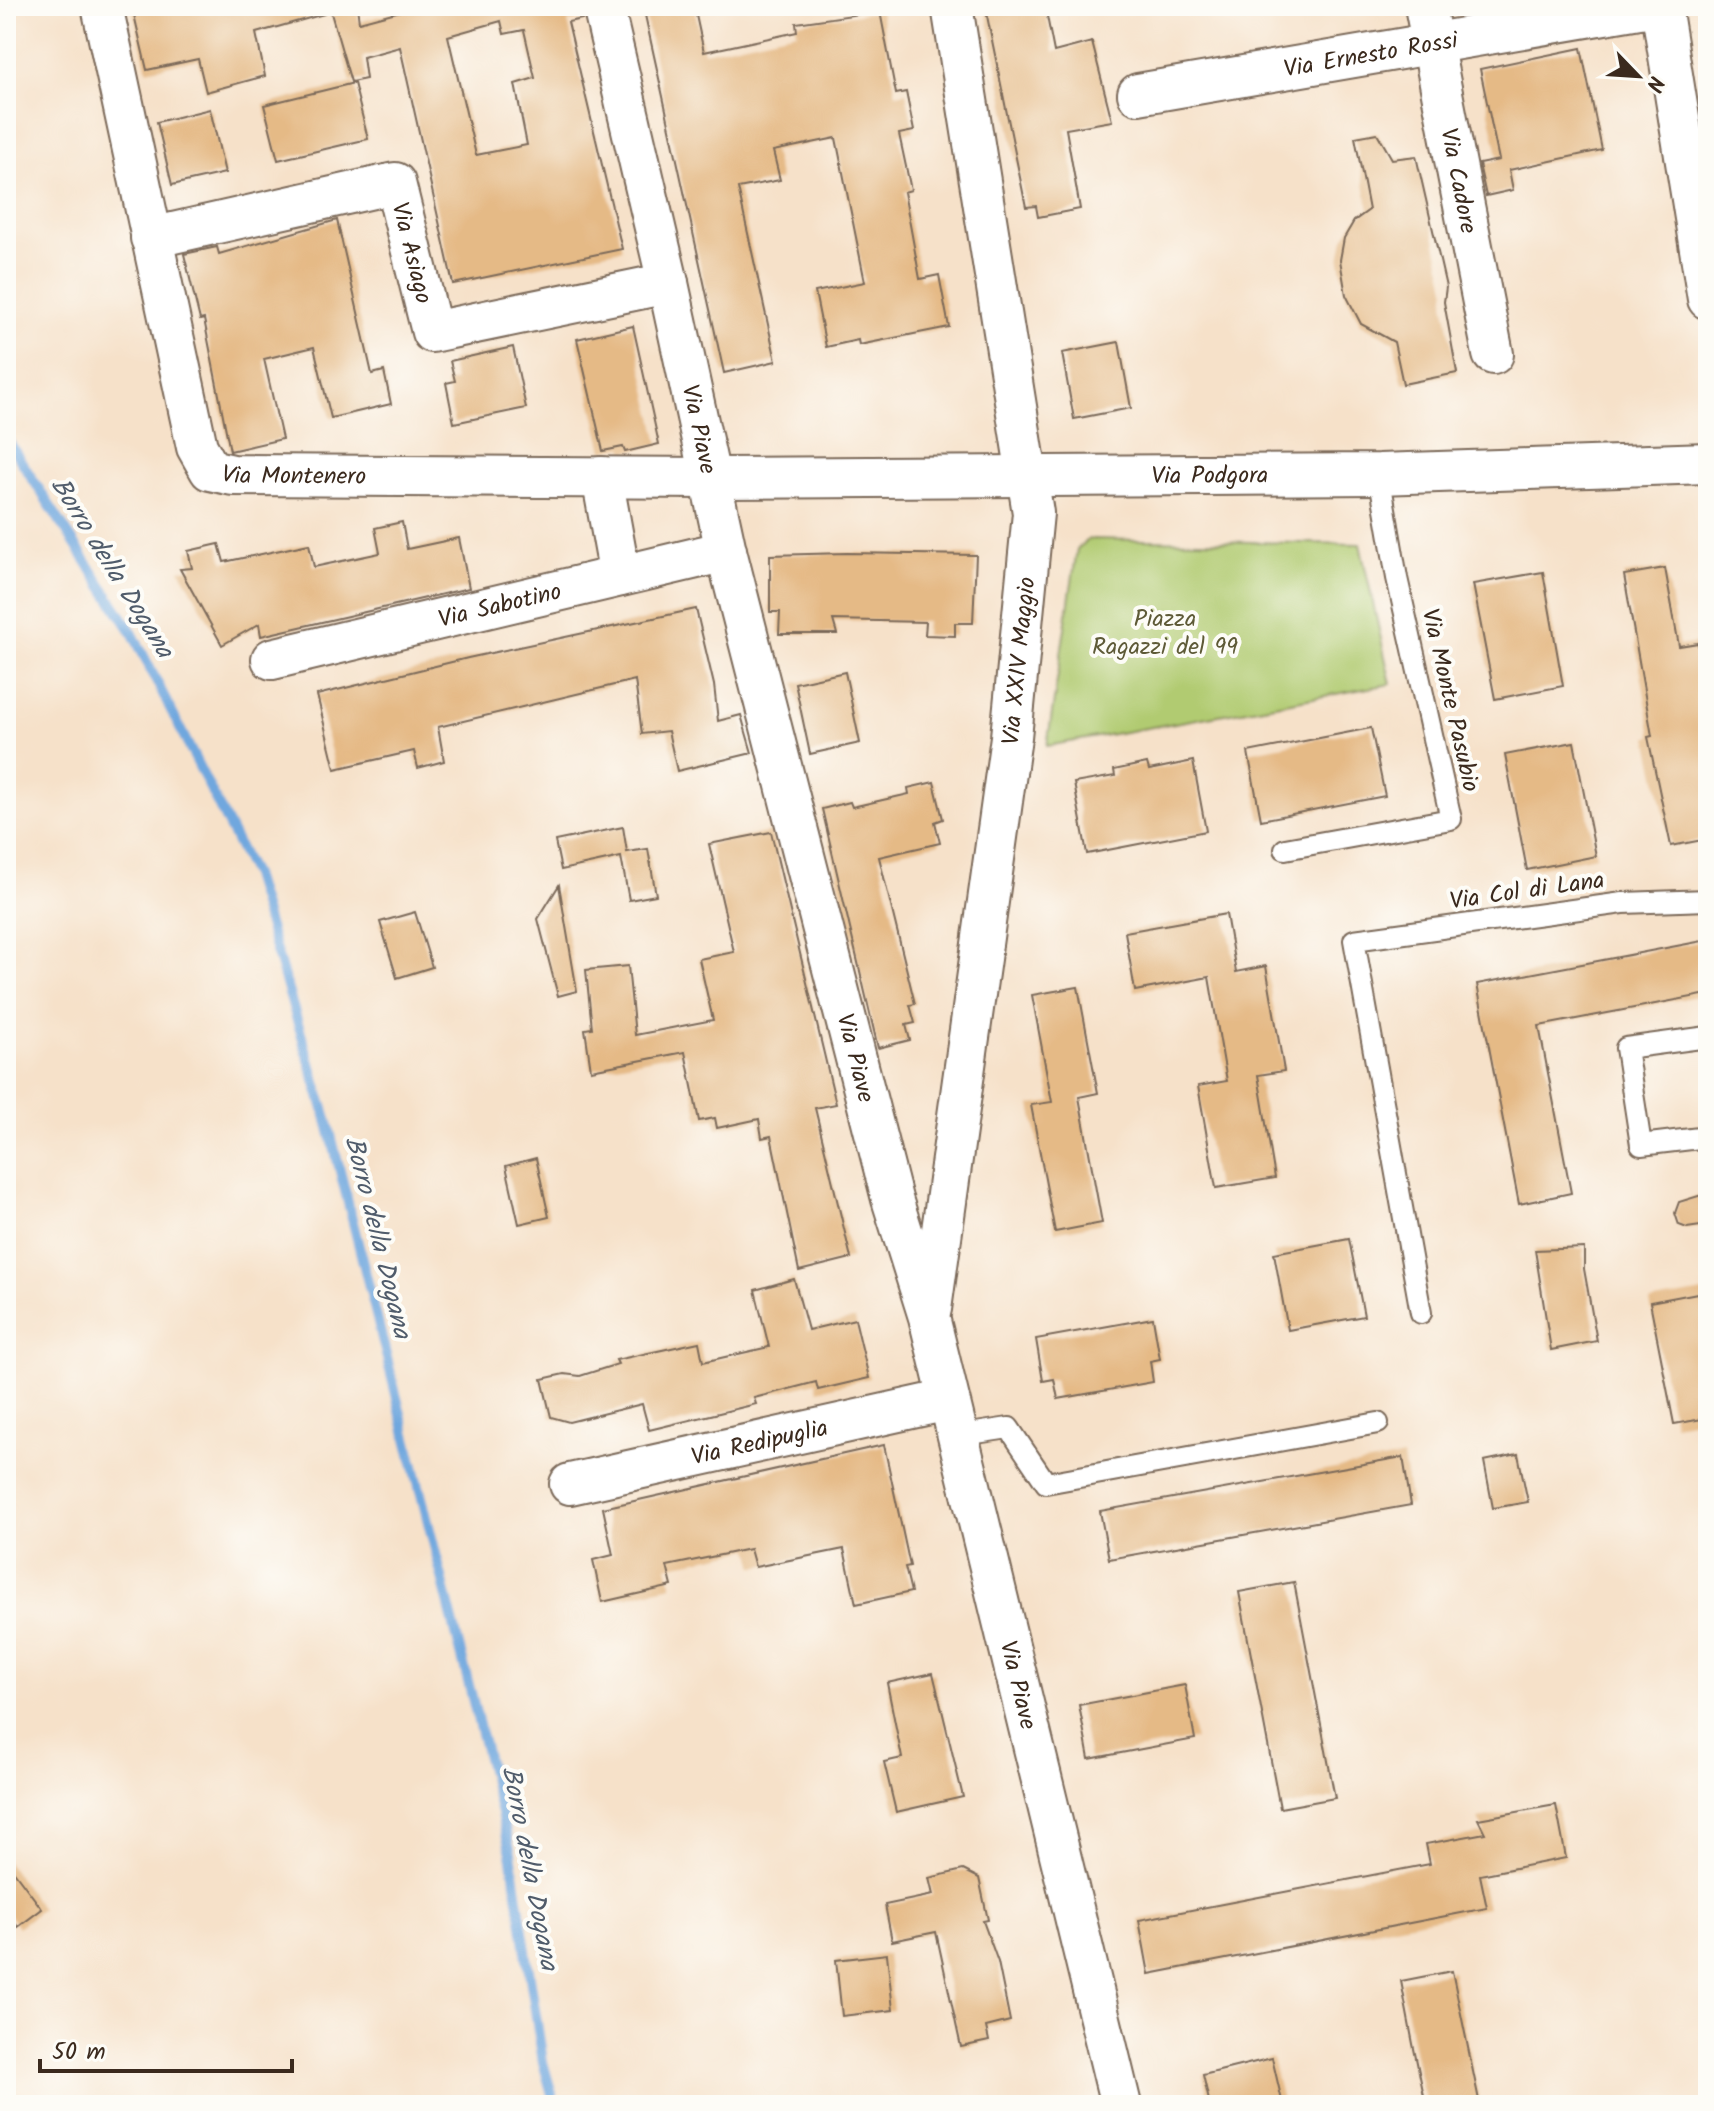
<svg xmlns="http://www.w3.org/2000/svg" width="1714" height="2111" font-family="Kalam,sans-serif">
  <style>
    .green { fill: #b1cb71; stroke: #767a48; stroke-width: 2 }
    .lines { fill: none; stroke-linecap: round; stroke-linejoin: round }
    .stream { stroke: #6fa7de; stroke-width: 10 }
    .building { fill: #e5ba86; fill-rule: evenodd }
    .service-casing { stroke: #7c6a5a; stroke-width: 24 }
    .minor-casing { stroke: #7c6a5a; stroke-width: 44 }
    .service { stroke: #fff; stroke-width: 20 }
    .minor { stroke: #fff; stroke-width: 40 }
    .labels { text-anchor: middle; stroke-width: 8; stroke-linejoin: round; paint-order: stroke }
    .street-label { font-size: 24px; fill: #3b2a1e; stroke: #fdfcf7 }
    .park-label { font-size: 24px; fill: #5e5a37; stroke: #fdfcf7 }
    .water-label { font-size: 26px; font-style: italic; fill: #505c6b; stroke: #fdfcf7 }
  </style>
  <rect width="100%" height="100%" fill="#fdfcf7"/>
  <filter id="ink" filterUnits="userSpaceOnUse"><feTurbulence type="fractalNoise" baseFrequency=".0125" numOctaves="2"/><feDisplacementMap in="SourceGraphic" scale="16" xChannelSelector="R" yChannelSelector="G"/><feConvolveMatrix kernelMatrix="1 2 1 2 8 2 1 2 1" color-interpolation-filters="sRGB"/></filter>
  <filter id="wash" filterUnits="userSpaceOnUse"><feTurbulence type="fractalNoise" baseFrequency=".006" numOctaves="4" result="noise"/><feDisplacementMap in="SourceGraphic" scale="32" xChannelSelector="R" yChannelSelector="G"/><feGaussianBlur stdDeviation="1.8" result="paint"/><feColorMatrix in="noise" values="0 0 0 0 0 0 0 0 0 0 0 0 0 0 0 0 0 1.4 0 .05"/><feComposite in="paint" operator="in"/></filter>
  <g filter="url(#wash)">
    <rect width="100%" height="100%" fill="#f6e1c9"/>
    <path class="green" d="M 1089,539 L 1360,544 L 1391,684 L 1047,746 L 1077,549 Z"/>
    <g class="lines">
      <path class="stream" d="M 6,438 L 132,632 L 253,875 L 327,1119 L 511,1853 L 543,2062 L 555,2105"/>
    </g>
    <g id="blocks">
      <path class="building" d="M 132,6 L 323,6 L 324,14 L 256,33 L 265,76 L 206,92 L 198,59 L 147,70 Z
        M 329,6 L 357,6 L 359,22 L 419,6 L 580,6 L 582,19 L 568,22 L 622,249 L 453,284 L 400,47 L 363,57 L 366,79 L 351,82 ZM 501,21 L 504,34 L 524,30 L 535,78 L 515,84 L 527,145 L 476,155 L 448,36 Z
        M 643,6 L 694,6 L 704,52 L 797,32 L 796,23 L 880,11 L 896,94 L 906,92 L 914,131 L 899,134 L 911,190 L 904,192 L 920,279 L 939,275 L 949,327 L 859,345 L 858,340 L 826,347 L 815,292 L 865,282 L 836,138 L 773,151 L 780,180 L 738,188 L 776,361 L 724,373 Z
        M 985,6 L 1045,6 L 1054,52 L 1092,42 L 1112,121 L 1066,129 L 1080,209 L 1038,217 L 1036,206 L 1026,207 Z
        M 1581,48 L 1602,150 L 1509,170 L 1513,190 L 1486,196 L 1479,164 L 1499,160 L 1480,69 Z
        M 354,83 L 368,139 L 278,160 L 264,105 Z
        M 210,109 L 225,173 L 172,185 L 157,122 Z
        M 1377,133 L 1392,159 L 1416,156 L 1446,287 L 1444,302 L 1457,373 L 1403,384 L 1394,342 L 1361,324 L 1346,295 L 1340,260 L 1344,238 L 1354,221 L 1369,210 L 1355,137 Z
        M 337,220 L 372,374 L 384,371 L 391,404 L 331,418 L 314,347 L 264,359 L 282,439 L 230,451 L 204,319 L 200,320 L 184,254 L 217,247 L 219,254 Z
        M 633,326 L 659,444 L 625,452 L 623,447 L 603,451 L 577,339 Z
        M 1119,342 L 1131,408 L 1074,419 L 1062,353 Z
        M 513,347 L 526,408 L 454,423 L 446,383 L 455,381 L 450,361 Z
        M 402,522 L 407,549 L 459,538 L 469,588 L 261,636 L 259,624 L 222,645 L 180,569 L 192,568 L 188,551 L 219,544 L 224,562 L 309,544 L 314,567 L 380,553 L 375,528 Z
        M 847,553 L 976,555 L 973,623 L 955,623 L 955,636 L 925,635 L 926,622 L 833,620 L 837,634 L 779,634 L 780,612 L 770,612 L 770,555 Z
        M 1665,568 L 1679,646 L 1698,643 L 1708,700 L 1708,839 L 1671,846 L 1648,737 L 1652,736 L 1624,575 Z
        M 1543,572 L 1563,686 L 1495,699 L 1473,584 Z
        M 696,609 L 714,685 L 718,721 L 741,715 L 752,753 L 677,771 L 668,731 L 642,734 L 635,680 L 438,727 L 444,761 L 418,768 L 414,751 L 335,769 L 317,695 L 468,658 Z
        M 845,672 L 860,743 L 810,754 L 795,683 Z
        M 1371,728 L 1385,796 L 1261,820 L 1248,752 Z
        M 1574,742 L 1596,856 L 1527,870 L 1505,755 Z
        M 1193,761 L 1206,831 L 1087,854 L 1074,783 L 1115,776 L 1114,770 L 1147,763 L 1149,770 Z
        M 934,782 L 943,819 L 935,822 L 940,843 L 879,857 L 915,1004 L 910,1005 L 915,1023 L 906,1025 L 910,1040 L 878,1048 L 822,809 L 850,802 L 852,807 L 909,794 L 908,788 Z
        M 623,827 L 627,852 L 648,849 L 656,895 L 629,900 L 621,857 L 561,870 L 555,841 Z
        M 771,832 L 836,1104 L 815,1108 L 851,1258 L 799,1271 L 771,1136 L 762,1138 L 759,1119 L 717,1128 L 715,1118 L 699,1121 L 685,1052 L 591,1070 L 585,1029 L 592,1028 L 586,970 L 628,966 L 635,1035 L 713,1020 L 699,959 L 734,952 L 709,844 Z
        M 559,885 L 577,991 L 558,996 L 538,919 Z
        M 415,912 L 432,967 L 397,978 L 380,922 Z
        M 1226,914 L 1236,972 L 1266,966 L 1284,1071 L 1258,1075 L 1275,1178 L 1216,1188 L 1198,1086 L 1227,1081 L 1209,977 L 1135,991 L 1125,932 Z
        M 1708,940 L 1708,994 L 1539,1026 L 1571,1193 L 1519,1204 L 1477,984 Z
        M 1078,987 L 1098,1093 L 1079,1097 L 1102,1223 L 1055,1232 L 1031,1105 L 1052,1102 L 1032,995 Z
        M 536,1158 L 549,1217 L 519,1224 L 506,1166 Z
        M 1708,1193 L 1708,1225 L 1687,1228 L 1679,1225 L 1675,1213 L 1679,1202 Z
        M 1349,1239 L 1364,1316 L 1288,1330 L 1274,1253 Z
        M 1584,1248 L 1584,1269 L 1597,1341 L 1551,1350 L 1535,1250 Z
        M 794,1279 L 808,1330 L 855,1319 L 869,1378 L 818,1390 L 816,1382 L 754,1398 L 756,1404 L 649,1430 L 642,1404 L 569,1422 L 551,1417 L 542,1379 L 564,1374 L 580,1376 L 618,1364 L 616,1360 L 699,1342 L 703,1362 L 769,1347 L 755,1290 Z
        M 1708,1291 L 1708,1418 L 1674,1424 L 1650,1302 Z
        M 1153,1318 L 1160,1359 L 1150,1361 L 1153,1382 L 1058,1399 L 1054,1379 L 1043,1381 L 1036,1339 Z
        M 884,1445 L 910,1566 L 905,1567 L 911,1592 L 856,1604 L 844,1549 L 755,1567 L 750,1549 L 667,1566 L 672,1586 L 602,1602 L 593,1560 L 613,1555 L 603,1508 Z
        M 1518,1454 L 1528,1502 L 1493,1508 L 1484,1461 Z
        M 1403,1457 L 1411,1505 L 1109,1559 L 1100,1511 Z
        M 1294,1582 L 1335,1798 L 1280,1808 L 1239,1592 Z
        M 933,1673 L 963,1797 L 896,1812 L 884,1762 L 902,1758 L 887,1683 Z
        M 1185,1685 L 1195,1739 L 1089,1759 L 1079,1705 Z
        M 1556,1805 L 1566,1858 L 1480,1875 L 1487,1908 L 1149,1974 L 1139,1920 L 1430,1864 L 1426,1844 L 1485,1833 L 1478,1819 Z
        M 6,1861 L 42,1909 L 18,1927 L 6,1911 Z
        M 963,1870 L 979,1878 L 988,1920 L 983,1921 L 998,1962 L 1010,2021 L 986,2027 L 989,2041 L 961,2047 L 936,1932 L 892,1941 L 885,1905 L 933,1895 L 929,1878 Z
        M 887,1954 L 893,2010 L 842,2016 L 836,1960 Z
        M 1452,1971 L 1480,2105 L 1426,2105 L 1413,2044 L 1401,1981 Z
        M 1272,2058 L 1283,2105 L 1210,2105 L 1203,2075 Z"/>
    </g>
  </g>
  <g filter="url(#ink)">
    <use href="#blocks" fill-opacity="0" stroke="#7c6a5a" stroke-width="2"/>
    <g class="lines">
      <g class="service-casing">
        <path id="service" d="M 1285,849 L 1451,819 L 1397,578 L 1379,474
          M 1708,1037 L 1626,1048 L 1641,1145 L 1708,1137
          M 1421,1313 L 1354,940 L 1623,903 L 1708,900
          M 956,1436 L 1009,1428 L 1046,1483 L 1378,1423"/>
      </g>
      <g class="minor-casing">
        <g id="minor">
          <path id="s1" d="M 102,6 L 197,447 L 210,470 L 233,475 L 712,478 L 1379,474 L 1708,463"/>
          <path id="s2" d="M 603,6 L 668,283 L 726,551 L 892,1199 L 929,1317 L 1121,2105"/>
          <path id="s3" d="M 1425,6 L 1493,354"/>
          <path d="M 1661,6 L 1708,299"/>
          <path id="s4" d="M 1138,94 L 1651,6"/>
          <path id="s5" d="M 151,238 L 395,183 L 432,332 L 668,283"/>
          <path d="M 602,477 L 620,576"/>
          <path id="s6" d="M 272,659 L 726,551"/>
          <path id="s7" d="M 931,1309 L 1011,737 L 1033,513 L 952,6"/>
          <path id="s8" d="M 570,1484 L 948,1400"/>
        </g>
      </g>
      <use href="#service" class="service"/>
      <use href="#minor" class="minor"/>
    </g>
  </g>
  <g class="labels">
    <g class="street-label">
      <text dy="8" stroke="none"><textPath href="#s4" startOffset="236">Via Ernesto Rossi</textPath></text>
      <text dy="8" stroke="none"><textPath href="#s3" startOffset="178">Via Cadore</textPath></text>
      <text dy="8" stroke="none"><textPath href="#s5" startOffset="322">Via Asiago</textPath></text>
      <text dy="8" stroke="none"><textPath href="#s2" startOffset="434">Via Piave</textPath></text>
      <text dy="8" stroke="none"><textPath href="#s1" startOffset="562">Via Montenero</textPath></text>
      <text dy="8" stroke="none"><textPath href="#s1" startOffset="1478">Via Podgora</textPath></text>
      <text dy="8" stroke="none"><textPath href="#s6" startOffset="234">Via Sabotino</textPath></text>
      <text dy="8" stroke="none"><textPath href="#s7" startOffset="654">Via XXIV Maggio</textPath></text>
      <text transform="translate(1451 700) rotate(77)" y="8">Via Monte Pasubio</text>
      <text transform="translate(1527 890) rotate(-8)" y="8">Via Col di Lana</text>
      <text dy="8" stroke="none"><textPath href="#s2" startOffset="1082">Via Piave</textPath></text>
      <text dy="8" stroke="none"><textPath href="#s8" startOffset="194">Via Redipuglia</textPath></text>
      <text dy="8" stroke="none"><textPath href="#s2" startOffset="1730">Via Piave</textPath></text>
    </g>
    <g class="park-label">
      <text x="1165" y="626">Piazza<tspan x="1165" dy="28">Ragazzi del 99</tspan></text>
    </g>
    <g class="water-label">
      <text transform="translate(113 567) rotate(58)" y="9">Borro della Dogana</text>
      <text transform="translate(379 1237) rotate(76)" y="9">Borro della Dogana</text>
      <text transform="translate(531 1868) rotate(79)" y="9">Borro della Dogana</text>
    </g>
  </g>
  <rect width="1714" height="2111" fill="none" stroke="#fdfcf7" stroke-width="32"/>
  <g transform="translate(1638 76) rotate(115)" stroke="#fdfcf7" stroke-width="6" paint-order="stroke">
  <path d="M0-6L14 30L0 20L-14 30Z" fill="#3b2a1e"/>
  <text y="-12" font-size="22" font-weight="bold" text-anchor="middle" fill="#3b2a1e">N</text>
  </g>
  <path d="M40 2059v12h252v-12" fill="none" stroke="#3b2a1e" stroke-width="4"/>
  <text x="52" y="2059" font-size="24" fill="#3b2a1e" stroke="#fdfcf7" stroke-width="6" paint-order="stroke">50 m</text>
</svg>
